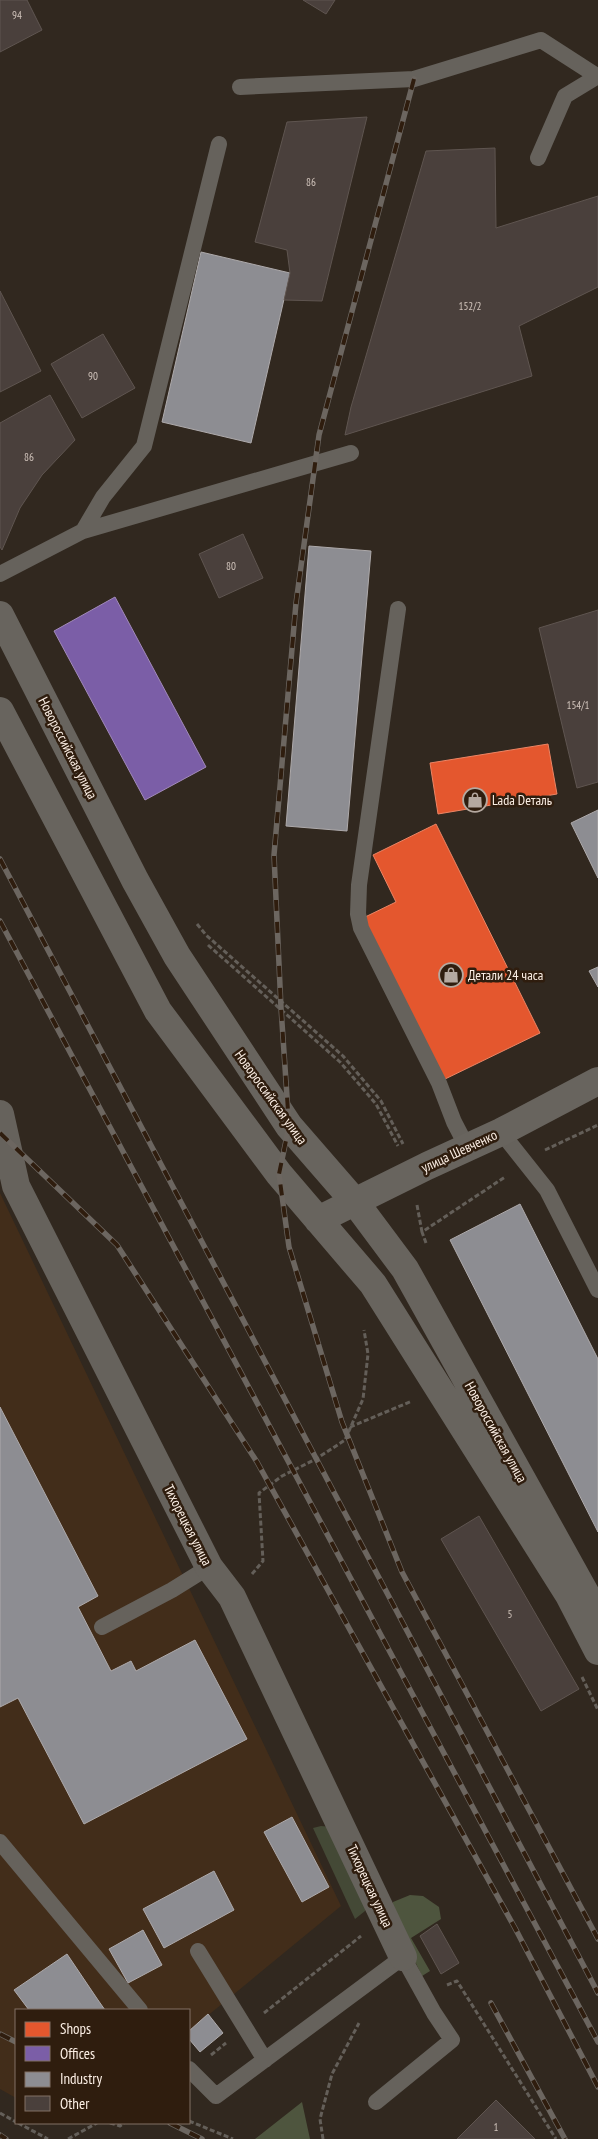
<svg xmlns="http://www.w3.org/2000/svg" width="598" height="2139" font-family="'PT Sans Narrow',sans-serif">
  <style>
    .built { fill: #422d1a }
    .green { fill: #444936 }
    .forest { fill: #4e553e }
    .shops { fill: #e4572e; stroke: #eb8565 }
    .offices { fill: #7b5ea7; stroke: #a28aba }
    .industry { fill: #8d8d92; stroke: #aeaaab }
    .building { fill: #4a403c; stroke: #5f5550 }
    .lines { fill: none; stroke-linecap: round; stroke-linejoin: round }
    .path { stroke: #645f59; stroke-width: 3; stroke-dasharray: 5 2.5; stroke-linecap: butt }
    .lane { stroke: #66625c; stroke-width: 16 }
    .street { stroke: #66625c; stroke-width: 28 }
    .secondary { stroke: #68645e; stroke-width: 28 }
    .rail-casing { stroke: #6c6660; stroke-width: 5.5 }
    .rail { stroke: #2f1d0e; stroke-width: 4; stroke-dasharray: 11; stroke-linecap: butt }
    .labels { text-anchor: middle; stroke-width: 5; stroke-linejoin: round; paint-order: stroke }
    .number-label { font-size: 11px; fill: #d0c3bb }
    .street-label { font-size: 14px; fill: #fcefe5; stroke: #2f1d0e }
    .poi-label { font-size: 14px; fill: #fcefe5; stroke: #2f1d0e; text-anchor: start }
  </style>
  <rect width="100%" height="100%" fill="#31281f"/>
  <path class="built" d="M 0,1193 L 341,1906 L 189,2031 L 189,2010 L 16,2010 L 16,2098 L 0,2089 Z"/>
  <path class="green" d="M 321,1826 L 331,1827 L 365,1901 L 365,1911 L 355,1919 L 313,1828 Z"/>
  <path class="forest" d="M 410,1895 L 423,1896 L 439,1907 L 441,1919 L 411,1938 L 430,1971 L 422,1976 L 393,1915 L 393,1902 Z
    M 302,2102 L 310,2139 L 255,2139 Z"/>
  <path class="shops" d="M 548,744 L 557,794 L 438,814 L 430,763 Z
    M 436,824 L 540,1033 L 443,1080 L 363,918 L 396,902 L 373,855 Z"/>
  <path class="offices" d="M 115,597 L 206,767 L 145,800 L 54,631 Z"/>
  <path class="industry" d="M 201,252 L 290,273 L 251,443 L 162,422 Z
    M 309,546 L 371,551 L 347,831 L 286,826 Z
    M 598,810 L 598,878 L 571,823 Z
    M 598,967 L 598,987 L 589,971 Z
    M 520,1204 L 598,1359 L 598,1532 L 450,1240 Z
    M 0,1407 L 98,1596 L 78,1607 L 111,1671 L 131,1661 L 136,1671 L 195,1640 L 247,1739 L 84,1824 L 18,1698 L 0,1707 Z
    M 292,1817 L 329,1887 L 302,1902 L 264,1832 Z
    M 214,1871 L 234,1910 L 164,1948 L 143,1909 Z
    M 143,1930 L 162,1965 L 128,1983 L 109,1949 Z
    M 67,1954 L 98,2000 L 105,2010 L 29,2010 L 14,1990 Z
    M 208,2014 L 223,2033 L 200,2052 L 189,2039 L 189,2031 Z"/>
  <path class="building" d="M 0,0 L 27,0 L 42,30 L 0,52 Z
    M 303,0 L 335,0 L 326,14 Z
    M 367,117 L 322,301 L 284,300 L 290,273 L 287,250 L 255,242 L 287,122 Z
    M 495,148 L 496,228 L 598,196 L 598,287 L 519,326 L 532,376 L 345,435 L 351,407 L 426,151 Z
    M 0,291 L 41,371 L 0,392 Z
    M 103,334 L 135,388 L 82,418 L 51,364 Z
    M 50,395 L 75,440 L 42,475 L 20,508 L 2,550 L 0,547 L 0,423 Z
    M 243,534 L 263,578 L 219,598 L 199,554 Z
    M 598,610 L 598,782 L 577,788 L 539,628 Z
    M 479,1516 L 579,1689 L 541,1711 L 441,1539 Z
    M 437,1924 L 459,1963 L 441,1974 L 420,1936 Z
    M 496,2100 L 535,2139 L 457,2139 Z"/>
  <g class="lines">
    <path class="path" d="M 197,924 L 206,935 L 343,1056 L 381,1101 L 403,1144
      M 208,945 L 340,1062 L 376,1104 L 398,1146
      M 545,1150 L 598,1125
      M 417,1205 L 422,1232
      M 426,1243 L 422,1232 L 505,1177
      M 350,1427 L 412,1401
      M 252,1574 L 263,1561 L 259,1493 L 282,1476 L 316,1459 L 345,1440 L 363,1399 L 368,1354 L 364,1330
      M 582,1677 L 598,1710
      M 447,1985 L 457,1981 L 556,2139
      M 264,2013 L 361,1936
      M 211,2055 L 226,2043
      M 0,2113 L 16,2122
      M 189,2121 L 233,2139
      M 18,2123 L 48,2139
      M 110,2123 L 120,2126 L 124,2123
      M 68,2139 L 97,2123
      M 323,2139 L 320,2119 L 332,2074 L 359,2023"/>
    <path class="lane" d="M 240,87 L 414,79 L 541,40 L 597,76
      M 538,158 L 565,96 L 598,76
      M 83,531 L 103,497 L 144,446 L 219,144
      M 0,574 L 83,531 L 351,453
      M 398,609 L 359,885 L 358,914 L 361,928 L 439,1083 L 454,1122 L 467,1147
      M 501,1132 L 547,1190 L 598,1290
      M 102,1627 L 172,1590 L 209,1567
      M 0,1842 L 140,2010
      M 198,1951 L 265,2060
      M 189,2069 L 216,2096 L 403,1957 L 434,2013 L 452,2040 L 376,2102"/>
    <path class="street" d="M 0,1114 L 16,1186 L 209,1567 L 232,1597 L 403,1957"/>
    <path class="secondary" d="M 0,615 L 135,880 L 177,956 L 289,1126 L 355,1202 L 405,1269 L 598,1616
      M 0,711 L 158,1011 L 279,1174 L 373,1284 L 569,1595 L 598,1651
      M 318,1220 L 427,1166 L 501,1132 L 598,1081"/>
    <g class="rail-casing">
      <path id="rail" d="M 414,79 L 319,435 L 296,603 L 274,855 L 281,1008 L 289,1126 L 279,1174 L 289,1247 L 342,1422 L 402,1572 L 598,1939
        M 0,859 L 598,1993
        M 0,921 L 598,2042
        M 0,1133 L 117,1245 L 257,1462 L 515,1928 L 598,2087
        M 491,2003 L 565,2139
        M 0,2034 L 16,2042
        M 170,2123 L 202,2139
        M 0,2135 L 6,2139"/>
    </g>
    <use href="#rail" class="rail"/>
  </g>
  <defs>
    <g id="shop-ring" transform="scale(1.25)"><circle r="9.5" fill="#2f1d0e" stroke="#b5a9a0" stroke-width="1.5"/><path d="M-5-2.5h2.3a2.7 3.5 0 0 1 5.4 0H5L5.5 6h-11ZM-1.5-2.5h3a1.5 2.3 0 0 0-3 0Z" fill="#b5a9a0"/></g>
  </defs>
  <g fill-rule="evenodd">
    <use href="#shop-ring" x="475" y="800"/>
    <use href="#shop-ring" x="451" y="975"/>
  </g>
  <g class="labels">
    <g class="number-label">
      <text x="17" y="19">94</text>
      <text x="311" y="186">86</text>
      <text x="470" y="310">152/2</text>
      <text x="93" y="380">90</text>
      <text x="29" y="461">86</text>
      <text x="231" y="570">80</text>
      <text x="578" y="709">154/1</text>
      <text x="510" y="1618">5</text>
      <text x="496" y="2131">1</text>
    </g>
    <g class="street-label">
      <text transform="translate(68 748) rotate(63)" y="5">Новороссийская улица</text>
      <text transform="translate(271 1097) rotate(54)" y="5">Новороссийская улица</text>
      <text transform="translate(459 1151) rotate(-25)" y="5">улица Шевченко</text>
      <text transform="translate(496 1432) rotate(61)" y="5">Новороссийская улица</text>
      <text transform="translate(188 1525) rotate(63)" y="5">Тихорецкая улица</text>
      <text transform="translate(370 1886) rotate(65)" y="5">Тихорецкая улица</text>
    </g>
    <g class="poi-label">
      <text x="492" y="805">Lada Dеталь</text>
      <text x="468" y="980">Детали 24 часа</text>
    </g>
  </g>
  <rect x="15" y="2009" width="175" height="115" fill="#2f1d0e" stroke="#817164"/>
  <rect x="25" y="2022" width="25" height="15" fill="#e4572e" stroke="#817164"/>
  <text x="60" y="2034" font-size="15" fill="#fcefe5">Shops</text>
  <rect x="25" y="2046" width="25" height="15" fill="#7b5ea7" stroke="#817164"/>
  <text x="60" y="2059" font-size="15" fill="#fcefe5">Offices</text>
  <rect x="25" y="2072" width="25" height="15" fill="#8d8d92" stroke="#817164"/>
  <text x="60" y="2084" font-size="15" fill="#fcefe5">Industry</text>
  <rect x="25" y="2096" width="25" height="15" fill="#4a403c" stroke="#817164"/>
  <text x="60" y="2109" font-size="15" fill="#fcefe5">Other</text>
</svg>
